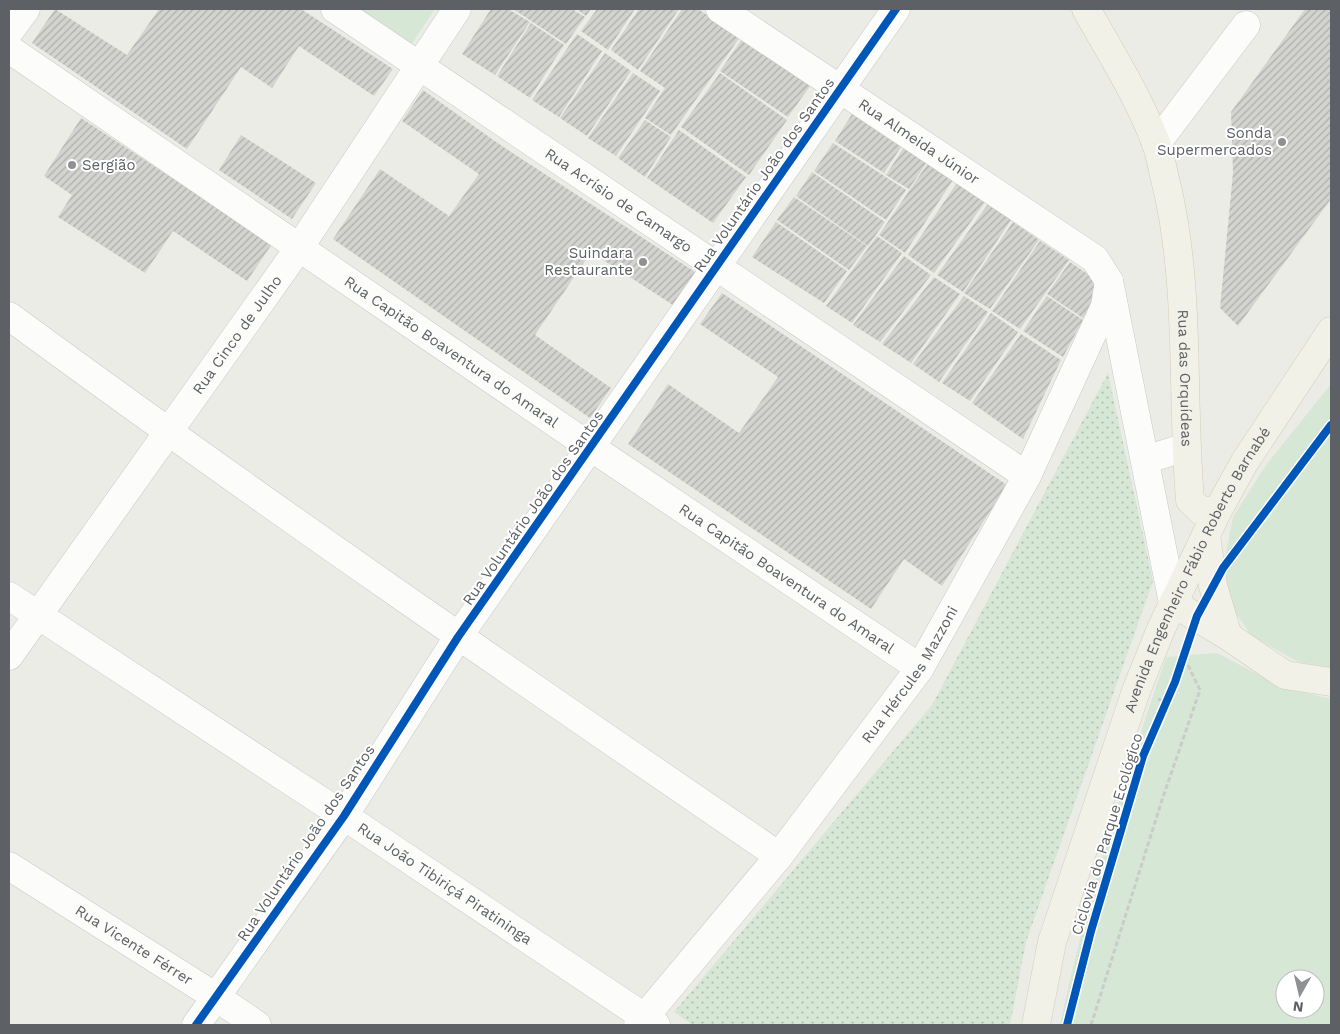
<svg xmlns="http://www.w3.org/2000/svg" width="1340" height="1034" font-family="'Work Sans',sans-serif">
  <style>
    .grass { fill: url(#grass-dots) }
    .park { fill: #d6e7d5; fill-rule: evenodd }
    .building { fill: url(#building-hatch) }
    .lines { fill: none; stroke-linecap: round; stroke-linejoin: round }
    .minor-casing { stroke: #c8c8c8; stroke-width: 29 }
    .major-casing { stroke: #d2cdb7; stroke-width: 29 }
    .path { stroke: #c8cdca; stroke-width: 3; stroke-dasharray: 5 2.5; stroke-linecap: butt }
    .minor { stroke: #fcfcfb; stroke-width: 28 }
    .major { stroke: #f2f1e8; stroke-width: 28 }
    .cycleway-casing { stroke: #fff; stroke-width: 11 }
    .cycleway { stroke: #0057b8; stroke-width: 8 }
    .poi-dot { fill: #8f9192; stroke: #fff; stroke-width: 2 }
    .labels { text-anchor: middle; stroke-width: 4; stroke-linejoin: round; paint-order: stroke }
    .poi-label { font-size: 15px; fill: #5d6064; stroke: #fff; text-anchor: end }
    .street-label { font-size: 15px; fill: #5d6064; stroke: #fff }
  </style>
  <defs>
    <pattern id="grass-dots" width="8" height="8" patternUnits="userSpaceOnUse" patternTransform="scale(1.25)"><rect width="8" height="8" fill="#d6e7d5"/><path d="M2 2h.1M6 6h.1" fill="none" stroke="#b1bfb0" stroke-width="1.8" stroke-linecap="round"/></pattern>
    <pattern id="building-hatch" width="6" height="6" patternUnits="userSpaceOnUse" patternTransform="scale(1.25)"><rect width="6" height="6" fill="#d3d3d0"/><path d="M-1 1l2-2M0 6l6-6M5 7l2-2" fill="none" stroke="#aeafac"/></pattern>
  </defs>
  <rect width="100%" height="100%" fill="#ecece7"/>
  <path class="grass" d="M 1108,373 L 1153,581 L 1026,942 L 1010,1025 L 693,1025 L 674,1012 L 932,705 Z"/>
  <path class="park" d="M 358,9 L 435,9 L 411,45 Z
    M 1331,384 L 1331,668 L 1298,662 L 1251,635 L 1228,602 L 1223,568 L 1233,517 L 1266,465 Z
    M 1217,653 L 1282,687 L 1331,699 L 1331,1025 L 1060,1025 C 1086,901 1125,778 1166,657 ZM 1285,979 L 1315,979 L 1315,1009 L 1285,1009 Z"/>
  <path class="building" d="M 55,9 L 127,55 L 159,9 L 301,9 L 393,69 L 374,96 L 299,46 L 272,88 L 241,67 L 187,149 L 32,43 Z
    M 491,9 L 508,9 L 530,22 L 495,75 L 462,54 Z
    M 513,9 L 572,9 L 585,17 L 566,44 Z
    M 576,9 L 591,9 L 586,16 Z
    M 597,9 L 635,9 L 608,50 L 581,31 Z
    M 639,9 L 679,9 L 638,70 L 611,50 Z
    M 682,9 L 698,9 L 740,37 L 671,135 L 645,118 L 665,88 L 640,71 Z
    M 1305,9 L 1331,9 L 1331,199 L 1238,326 L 1220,308 L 1233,173 L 1231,112 Z
    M 531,23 L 564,45 L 530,98 L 497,76 Z
    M 577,34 L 602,51 L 559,117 L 532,100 Z
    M 742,39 L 810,86 L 788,117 L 720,71 Z
    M 605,53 L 631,71 L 587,136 L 560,118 Z
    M 633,73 L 660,91 L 616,156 L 588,138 Z
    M 720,73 L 787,120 L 749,175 L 681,127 Z
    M 423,90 L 499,144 L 695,272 L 673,305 L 591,252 L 535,335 L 611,388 L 590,418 L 333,239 L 380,169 L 449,216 L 479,174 L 402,121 Z
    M 852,114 L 901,147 L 884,173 L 835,141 Z
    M 81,118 L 272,244 L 247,281 L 173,231 L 145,273 L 58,217 L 72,195 L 44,176 Z
    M 645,120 L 671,137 L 645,177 L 618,158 Z
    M 679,130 L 746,177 L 713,223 L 647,178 Z
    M 241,135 L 316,183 L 292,219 L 219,170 Z
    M 833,143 L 906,190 L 886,220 L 814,171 Z
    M 904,147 L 927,162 L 909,189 L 886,175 Z
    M 928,163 L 953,180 L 905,253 L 879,235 Z
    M 812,172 L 885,222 L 868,246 L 796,196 Z
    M 957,183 L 985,202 L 934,273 L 908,255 Z
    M 794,197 L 867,246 L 849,270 L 777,220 Z
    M 988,204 L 1011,220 L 963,292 L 937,275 Z
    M 776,222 L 847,271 L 824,303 L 752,257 Z
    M 1013,222 L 1039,240 L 990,309 L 964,293 Z
    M 877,236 L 902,253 L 852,323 L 826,306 Z
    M 1040,241 L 1069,260 L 1020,329 L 992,311 Z
    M 904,256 L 931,275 L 880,342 L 853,325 Z
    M 1070,262 L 1105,286 L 1083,318 L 1047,294 Z
    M 934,277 L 960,294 L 911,363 L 882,344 Z
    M 722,293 L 1007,485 L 942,586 L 904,559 L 871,609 L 628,444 L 668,384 L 739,433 L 778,377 L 700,324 Z
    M 964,296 L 988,312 L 939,382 L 913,364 Z
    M 1047,296 L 1083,320 L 1063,357 L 1023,331 Z
    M 991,313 L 1018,332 L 970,401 L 942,383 Z
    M 1021,334 L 1061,360 L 1023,439 L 972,403 Z"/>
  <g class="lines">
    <g class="minor-casing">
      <g id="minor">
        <path id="s1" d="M 335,9 L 1027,476"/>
        <path id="s2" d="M 720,9 L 1095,259 L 1109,281 L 1173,603"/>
        <path d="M 9,32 L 26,9"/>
        <path id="s3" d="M 9,49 L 592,448 L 920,668"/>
        <path d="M 1156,144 L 1246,25"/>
        <path d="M 9,316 C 262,502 520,679 779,856"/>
        <path d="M 1145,460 L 1186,447"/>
        <path id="s4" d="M 9,596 L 344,816 L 656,1025"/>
        <path id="s5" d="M 9,656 L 299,248 L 457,9"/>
        <path id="s6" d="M 9,866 L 216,997 L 257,1025"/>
        <path d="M 196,1025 L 344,816 L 458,637 L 896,9"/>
        <path id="s7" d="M 638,1025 L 779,856 L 920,668 L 1027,476 L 1105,306 L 1109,281"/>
      </g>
    </g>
    <g class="major-casing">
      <g id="major">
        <path id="s8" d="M 1086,9 C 1111,53 1138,96 1156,143 C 1161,157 1163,173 1167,187 C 1191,292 1181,394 1190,500 L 1200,510 L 1217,512"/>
        <path d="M 1206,535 L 1213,586 L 1228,636"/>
        <path d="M 1173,603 L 1228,636 L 1285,675 L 1331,682"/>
        <path id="s9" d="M 1036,1025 L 1052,942 L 1136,691 L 1161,629 L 1217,512 L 1244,463 L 1331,331"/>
      </g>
    </g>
    <path class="path" d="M 1158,699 L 1166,702
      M 1091,1025 L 1162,800 L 1200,690 L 1183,655"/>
    <use href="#minor" class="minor"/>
    <use href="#major" class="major"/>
    <g class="cycleway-casing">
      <path id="cycleway" d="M 196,1025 L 344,816 L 458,637 L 896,9
        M 1067,1025 L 1091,931 L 1143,756 L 1175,682 L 1197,616 L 1223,568 L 1331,425"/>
    </g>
    <use href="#cycleway" class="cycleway"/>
  </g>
  <g class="poi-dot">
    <circle cx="1282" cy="142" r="5"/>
    <circle cx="72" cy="165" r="5"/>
    <circle cx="643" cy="262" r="5"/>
  </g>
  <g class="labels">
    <g class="poi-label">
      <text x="1272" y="138">Sonda<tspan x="1272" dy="17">Supermercados</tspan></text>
      <text x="82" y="170" text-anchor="start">Sergião</text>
      <text x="633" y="258">Suindara<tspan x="633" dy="17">Restaurante</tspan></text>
    </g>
    <g class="street-label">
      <text dy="5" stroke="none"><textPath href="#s2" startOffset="239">Rua Almeida Júnior</textPath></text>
      <text transform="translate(764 175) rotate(-55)" y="5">Rua Voluntário João dos Santos</text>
      <text dy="5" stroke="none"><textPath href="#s1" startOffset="342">Rua Acrísio de Camargo</textPath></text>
      <text dy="5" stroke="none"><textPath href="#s5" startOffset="394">Rua Cinco de Julho</textPath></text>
      <text dy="5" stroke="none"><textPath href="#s3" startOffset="536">Rua Capitão Boaventura do Amaral</textPath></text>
      <text dy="5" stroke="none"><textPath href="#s8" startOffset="389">Rua das Orquídeas</textPath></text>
      <text transform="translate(533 508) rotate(-55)" y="5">Rua Voluntário João dos Santos</text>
      <text dy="5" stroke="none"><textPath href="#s9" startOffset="485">Avenida Engenheiro Fábio Roberto Barnabé</textPath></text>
      <text dy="5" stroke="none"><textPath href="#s3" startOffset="941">Rua Capitão Boaventura do Amaral</textPath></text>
      <text dy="5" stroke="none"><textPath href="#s7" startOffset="444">Rua Hércules Mazzoni</textPath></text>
      <text transform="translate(1107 834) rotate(-73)" y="5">Ciclovia do Parque Ecológico</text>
      <text transform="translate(306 843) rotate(-56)" y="5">Rua Voluntário João dos Santos</text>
      <text dy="5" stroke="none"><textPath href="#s4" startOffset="522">Rua João Tibiriçá Piratininga</textPath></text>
      <text dy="5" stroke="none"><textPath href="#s6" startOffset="148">Rua Vicente Férrer</textPath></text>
    </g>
  </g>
  <rect width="1340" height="1034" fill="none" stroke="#5d6064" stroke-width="20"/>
  <g transform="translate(1300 994) rotate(188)"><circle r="24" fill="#ffffff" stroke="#bebfc1"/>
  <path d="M0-4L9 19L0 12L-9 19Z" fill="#8f9192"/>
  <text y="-8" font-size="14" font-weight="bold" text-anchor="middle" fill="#5d6064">N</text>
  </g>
</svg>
